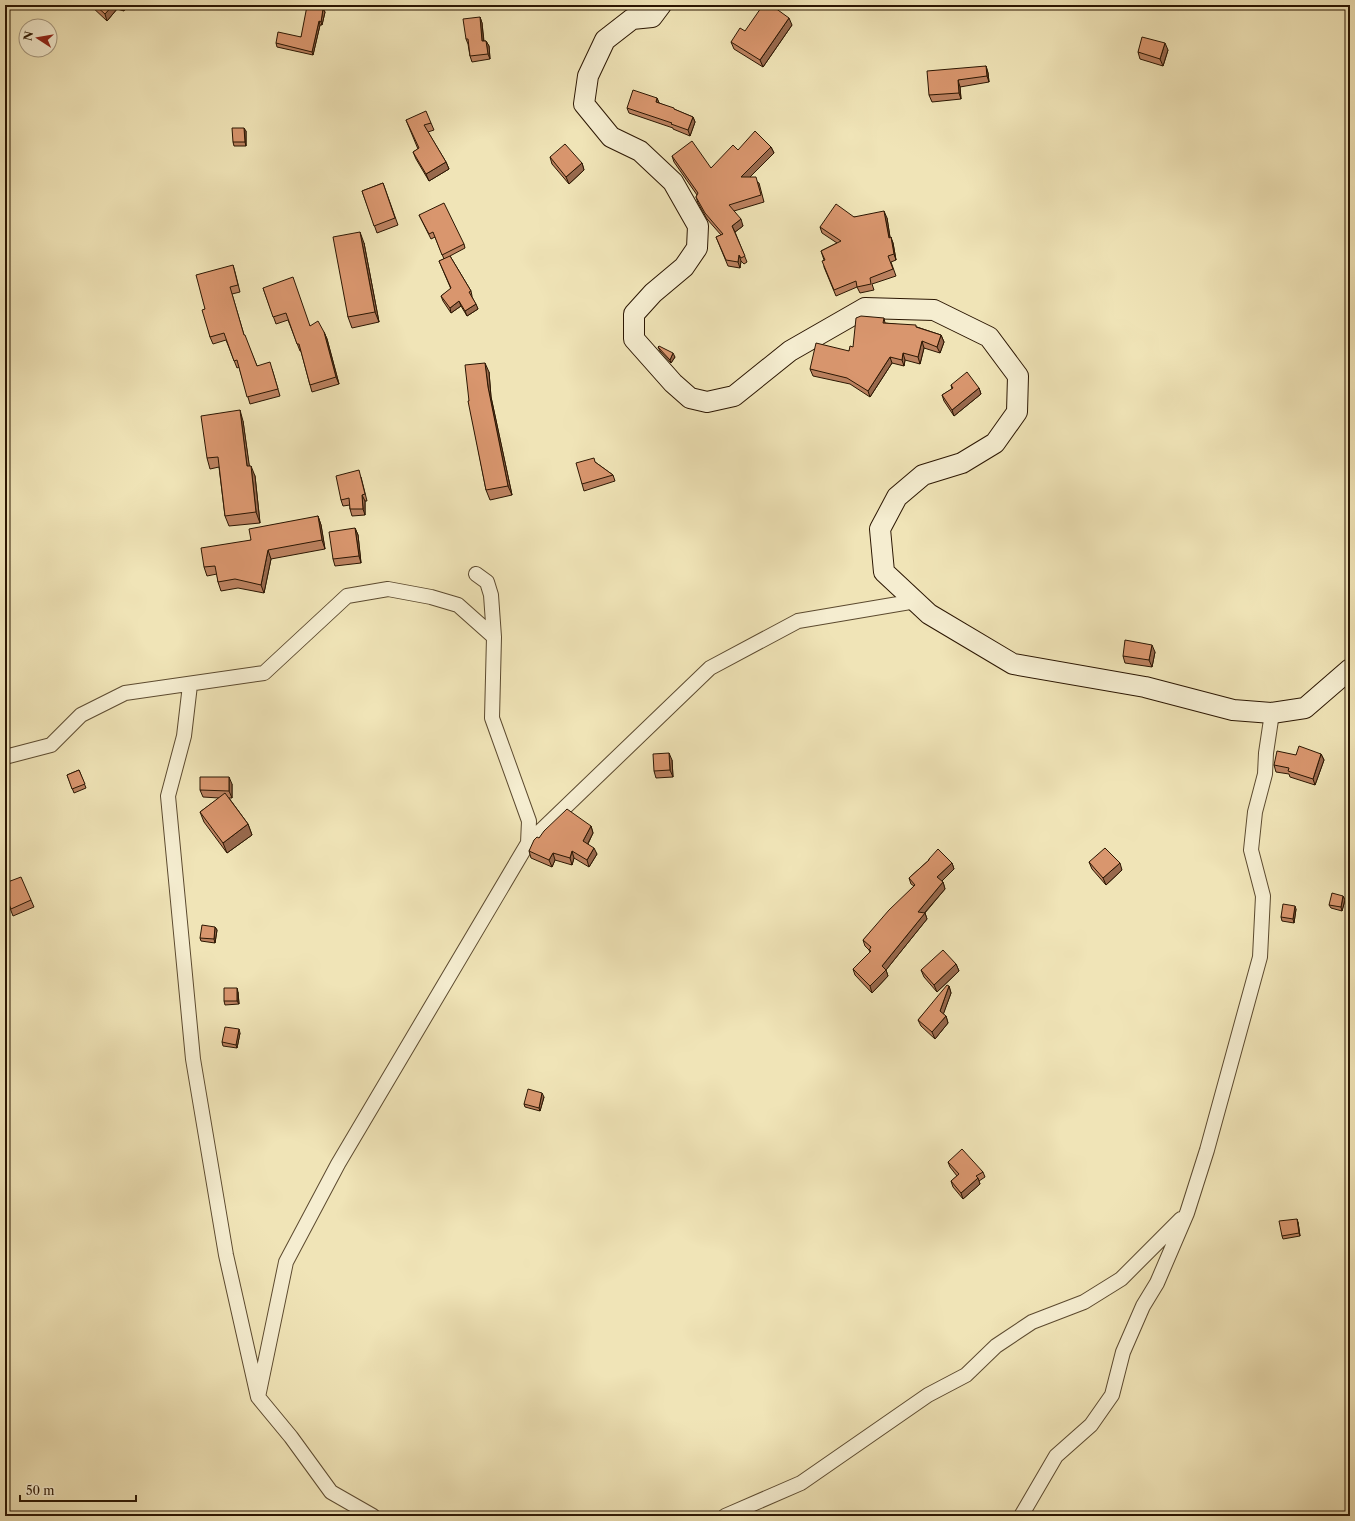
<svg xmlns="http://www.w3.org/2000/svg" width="1355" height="1521" font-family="'Libre Caslon Text',serif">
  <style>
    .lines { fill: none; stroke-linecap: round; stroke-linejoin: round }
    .street-casing { stroke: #5c4a2f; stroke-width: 16 }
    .secondary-casing { stroke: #2b1602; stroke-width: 22 }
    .street { stroke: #f5edd0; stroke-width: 14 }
    .secondary { stroke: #f5edd0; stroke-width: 20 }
    .wall { fill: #bb815f; stroke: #2b1602 }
    .shaded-wall { fill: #98694d; stroke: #2b1602 }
    .building { fill: #d9966e; stroke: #2b1602 }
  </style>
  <rect width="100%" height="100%" fill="#f0e4b7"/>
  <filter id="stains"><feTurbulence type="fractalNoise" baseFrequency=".005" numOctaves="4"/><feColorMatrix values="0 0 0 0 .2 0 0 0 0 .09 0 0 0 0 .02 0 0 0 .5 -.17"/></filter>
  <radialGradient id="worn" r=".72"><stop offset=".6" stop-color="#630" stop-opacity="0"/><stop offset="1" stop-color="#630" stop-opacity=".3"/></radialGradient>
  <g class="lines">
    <g class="street-casing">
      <path id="street" d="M 632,19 L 643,5
        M 476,574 L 487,582 L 491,595 L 494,637 L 492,718 L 529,821 L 528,843
        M 190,685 L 184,736 L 168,796 L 193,1059 L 226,1255 L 258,1397 L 291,1437 L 331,1492 L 373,1516
        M 5,757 L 51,745 L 81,715 L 125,693 L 264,673 L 347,596 L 388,589 L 431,597 L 458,605 L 494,637
        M 258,1397 L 286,1262 L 338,1164 L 528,843 L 710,668 L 798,621 L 916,601
        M 725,1516 L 801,1483 L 928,1395 L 966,1375 L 996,1346 L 1032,1322 L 1084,1302 L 1121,1279 L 1181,1219
        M 1021,1516 L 1056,1456 L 1091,1425 L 1112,1395 L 1123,1352 L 1143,1306 L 1157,1283 L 1187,1213 L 1207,1150 L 1260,957 L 1263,896 L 1251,850 L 1255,812 L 1265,774 L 1266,753 L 1272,713"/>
    </g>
    <g class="secondary-casing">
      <path id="secondary" d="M 661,5 L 652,17 L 632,19 L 605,40 L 588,76 L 584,104 L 611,137 L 640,151 L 673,182 L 698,226 L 697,248 L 684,267 L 653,293 L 634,314 L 634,339 L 673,383 L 690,398 L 707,402 L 734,396 L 790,351 L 865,308 L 934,310 L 989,337 L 1018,376 L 1017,412 L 995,443 L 962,463 L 923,475 L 897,497 L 880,529 L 884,572 L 929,614 L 1013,664 L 1145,687 L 1233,710 L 1272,713 L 1305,708 L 1350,669"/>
    </g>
    <use href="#street" class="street"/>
    <use href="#secondary" class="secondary"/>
  </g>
  <path class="wall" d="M 90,5 L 125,5 L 124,11 L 117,9 L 107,21 Z
    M 323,9 L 325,12 L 322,25 L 320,25 L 313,55 L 277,47 L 276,43 L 301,37 Z
    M 480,17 L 482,23 L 484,41 L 486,41 L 489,46 L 490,59 L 472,62 L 470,56 L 468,44 L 466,39 Z
    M 792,25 L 763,67 L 734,49 L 731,42 L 745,31 Z
    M 1168,50 L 1163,66 L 1140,59 L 1138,52 Z
    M 986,66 L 988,73 L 989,82 L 960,87 L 961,99 L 932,102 L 929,95 Z
    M 657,98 L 659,103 L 693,117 L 695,122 L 690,136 L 673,129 L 673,128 L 629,113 L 627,108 Z
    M 406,120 L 431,123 L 434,130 L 428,132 L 446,162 L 449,169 L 429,181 L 416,159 L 413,152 L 418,149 Z
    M 246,131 L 246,146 L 234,146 L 233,142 Z
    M 771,147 L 774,153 L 750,177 L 759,183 L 764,202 L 734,211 L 743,226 L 735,232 L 747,262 L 744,264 L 741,261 L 740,268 L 728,266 L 716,237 L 721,235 L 707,219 L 698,203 L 696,197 L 697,195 L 674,162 L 672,156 L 711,168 L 738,150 Z
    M 550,157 L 582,163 L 584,170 L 569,184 L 552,164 Z
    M 383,183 L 398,225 L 377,233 L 362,191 Z
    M 419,215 L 464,244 L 465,248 L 450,256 L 471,291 L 472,296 L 472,297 L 478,309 L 467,316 L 461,306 L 451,313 L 443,301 L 441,296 L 451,289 L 439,261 L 444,259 L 435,237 L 431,239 Z
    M 854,217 L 887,218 L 890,237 L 893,243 L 896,260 L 891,262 L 896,276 L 872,284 L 874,290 L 860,293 L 857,287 L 836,296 L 824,267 L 824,260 L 821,251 L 837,243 L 822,233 L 820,227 Z
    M 364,243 L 379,322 L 352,328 L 348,317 Z
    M 233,265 L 235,272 L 240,292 L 232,294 L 244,335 L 257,366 L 272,369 L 280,396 L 250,404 L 239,367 L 237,368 L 226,340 L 213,344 L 210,337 L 205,309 Z
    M 263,288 L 310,326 L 324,332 L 327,339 L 339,384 L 312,392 L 310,385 L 301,351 L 300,351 L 288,320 L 276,324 Z
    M 884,318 L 885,323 L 917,327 L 941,335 L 944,342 L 940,353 L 924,348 L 920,364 L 905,360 L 904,366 L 892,363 L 870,397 L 850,384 L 813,376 L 810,369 L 849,351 Z
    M 658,347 L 675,357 L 671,363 L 660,351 Z
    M 489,372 L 491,397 L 512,495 L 490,500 L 486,490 L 469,401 Z
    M 951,385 L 979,388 L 981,394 L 954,416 L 944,401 L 942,395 L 952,389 Z
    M 243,421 L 249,466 L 255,476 L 260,523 L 229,526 L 225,516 L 219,467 L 210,469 L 207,458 Z
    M 595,462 L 613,475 L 615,481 L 584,491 L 582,484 Z
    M 361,477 L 367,501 L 365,501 L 365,515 L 352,516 L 350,509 L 350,505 L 343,506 L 341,500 Z
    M 318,516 L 321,525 L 325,549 L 271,559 L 264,593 L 238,588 L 221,591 L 218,582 L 217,574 L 207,576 L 204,567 L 251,540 Z
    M 355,528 L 358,535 L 361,563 L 335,566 L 333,559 Z
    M 1155,652 L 1152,667 L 1125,663 L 1123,656 Z
    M 1321,754 L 1324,760 L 1315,785 L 1290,777 L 1289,774 L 1276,772 L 1274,765 L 1296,755 Z
    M 672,760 L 673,777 L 656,778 L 654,771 Z
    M 79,770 L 86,788 L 74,793 L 67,775 Z
    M 232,784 L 232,798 L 229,798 L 248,824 L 252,835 L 227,853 L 204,822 L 200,812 L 219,798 L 203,797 L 200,790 Z
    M 591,826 L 593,833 L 588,844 L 597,854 L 589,867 L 574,858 L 572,865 L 555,860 L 552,867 L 531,858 L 529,851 L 539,838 Z
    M 929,859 L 952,863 L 954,869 L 941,881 L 943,882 L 945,889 L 925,913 L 927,919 L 886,970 L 888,976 L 872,993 L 855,975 L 853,969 L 870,952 L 869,950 L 865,946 L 863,940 L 914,886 L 911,884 L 909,878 L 929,860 Z
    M 1089,862 L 1122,870 L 1106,885 L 1092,869 Z
    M 5,883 L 31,900 L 34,907 L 13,916 L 5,895 Z
    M 1343,896 L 1345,900 L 1342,911 L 1331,908 L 1329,905 Z
    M 1296,909 L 1294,923 L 1282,921 L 1281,917 Z
    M 215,927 L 217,930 L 215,943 L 201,941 L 200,938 Z
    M 956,964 L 959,971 L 937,992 L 924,977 L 921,970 Z
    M 949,986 L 951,993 L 943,1014 L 946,1016 L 948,1023 L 935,1039 L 921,1026 L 918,1020 Z
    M 238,992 L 239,1004 L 225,1005 L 224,1001 Z
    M 240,1033 L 237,1048 L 223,1046 L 222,1042 Z
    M 544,1097 L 540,1111 L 525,1107 L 524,1104 Z
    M 948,1162 L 983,1172 L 985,1177 L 979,1181 L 980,1184 L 963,1199 L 953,1187 L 951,1181 L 957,1176 L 950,1167 Z
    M 1298,1222 L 1300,1236 L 1283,1239 L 1282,1236 Z"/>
  <path class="shaded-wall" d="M 113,5 L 116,5 L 117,9 L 107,21 L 105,14 Z
    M 121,5 L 125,5 L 124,11 Z
    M 323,9 L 325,12 L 322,25 L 321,22 Z
    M 480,17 L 482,23 L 484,47 L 482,41 Z
    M 789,18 L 792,25 L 763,67 L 760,60 Z
    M 319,21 L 320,25 L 313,55 L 312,52 Z
    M 486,41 L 489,46 L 490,59 L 488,54 Z
    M 1165,43 L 1168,50 L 1163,66 L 1160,59 Z
    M 986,66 L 988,73 L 989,82 L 987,76 Z
    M 958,80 L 960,87 L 961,99 L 959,93 Z
    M 657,98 L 659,103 L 656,102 Z
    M 693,117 L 695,122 L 690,136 L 688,130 Z
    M 244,128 L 246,131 L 246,146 L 245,142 Z
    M 771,147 L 774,153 L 744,183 L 741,177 Z
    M 446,162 L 449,169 L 429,181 L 426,174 Z
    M 582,163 L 584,170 L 569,184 L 566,177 Z
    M 884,211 L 887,218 L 891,244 L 889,238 Z
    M 741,219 L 743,226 L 735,232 L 732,226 Z
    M 360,232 L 364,243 L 379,322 L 375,312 Z
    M 891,237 L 893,243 L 896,260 L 894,254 Z
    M 739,255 L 741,261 L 740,268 L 738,262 Z
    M 459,301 L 461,306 L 451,313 L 450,308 Z
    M 476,304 L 478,309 L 467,316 L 465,311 Z
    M 324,332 L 327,339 L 339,384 L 336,377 Z
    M 941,335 L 944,342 L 940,353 L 937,347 Z
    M 922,341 L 924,348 L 920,364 L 918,357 Z
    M 673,353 L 675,357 L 671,363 L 670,360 Z
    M 903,353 L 905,360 L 904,366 L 902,360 Z
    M 890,357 L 892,363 L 870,397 L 868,391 Z
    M 485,363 L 489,372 L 491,397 L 512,495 L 508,486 L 488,387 Z
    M 979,388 L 981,394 L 954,416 L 952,410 Z
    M 240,410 L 243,421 L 251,477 L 247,466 Z
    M 251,466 L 255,476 L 260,523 L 256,512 Z
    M 362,495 L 365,501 L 365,515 L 363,509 Z
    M 318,516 L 321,525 L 325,549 L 322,540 Z
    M 355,528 L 358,535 L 361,563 L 359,556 Z
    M 268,550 L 271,559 L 264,593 L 261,585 Z
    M 1152,645 L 1155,652 L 1152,667 L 1149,660 Z
    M 669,753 L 672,760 L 673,777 L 670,770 Z
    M 1321,754 L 1324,760 L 1315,785 L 1313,779 Z
    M 229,777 L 232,784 L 232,798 L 229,791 Z
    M 248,824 L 252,835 L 227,853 L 223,843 Z
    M 591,826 L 593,833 L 586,847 L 583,841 Z
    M 594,848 L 597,854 L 589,867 L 587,860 Z
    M 572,851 L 574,858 L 572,865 L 570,858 Z
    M 553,853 L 555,860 L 552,867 L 549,860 Z
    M 952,863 L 954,869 L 939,884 L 937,877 Z
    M 1120,863 L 1122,870 L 1106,885 L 1103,878 Z
    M 943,882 L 945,889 L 920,918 L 918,912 Z
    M 1343,896 L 1345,900 L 1342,911 L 1341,907 Z
    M 1295,906 L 1296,909 L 1294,923 L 1293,919 Z
    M 925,913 L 927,919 L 886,970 L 888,976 L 872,993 L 870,986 L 882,966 Z
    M 215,927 L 217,930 L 215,943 L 214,939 Z
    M 956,964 L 959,971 L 937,992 L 934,985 Z
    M 949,986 L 951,993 L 942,1018 L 940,1011 Z
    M 237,988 L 238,992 L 239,1004 L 237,1001 Z
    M 946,1016 L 948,1023 L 935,1039 L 932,1032 Z
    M 239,1029 L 240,1033 L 237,1048 L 236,1045 Z
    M 542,1093 L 544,1097 L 540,1111 L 539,1108 Z
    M 978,1178 L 980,1184 L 963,1199 L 961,1193 Z
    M 1297,1219 L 1298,1222 L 1300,1236 L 1299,1233 Z"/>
  <path class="building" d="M 95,5 L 113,5 L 105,14 Z
    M 763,5 L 771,5 L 789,18 L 760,60 L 731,42 L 740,28 L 745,31 Z
    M 307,6 L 323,9 L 321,22 L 319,21 L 312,52 L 276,43 L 278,32 L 301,37 Z
    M 480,17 L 482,41 L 486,41 L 488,54 L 470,56 L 468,39 L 466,39 L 463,19 Z
    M 1142,37 L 1165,43 L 1160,59 L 1138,52 Z
    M 986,66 L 987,76 L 958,80 L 959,93 L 929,95 L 927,71 Z
    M 633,90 L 657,98 L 656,102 L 674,108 L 674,109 L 693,117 L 688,130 L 671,124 L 672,123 L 627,108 Z
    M 426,111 L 431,123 L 424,125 L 446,162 L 426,174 L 413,152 L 419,148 L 406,120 Z
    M 232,128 L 244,128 L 245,142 L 233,142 Z
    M 755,131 L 771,147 L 741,177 L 756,177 L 761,195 L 729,205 L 741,219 L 732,226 L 745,256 L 741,258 L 739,255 L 738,262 L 726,260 L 716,237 L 723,234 L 705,213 L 696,197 L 698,193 L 672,156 L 692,141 L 711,168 L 733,145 L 738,150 Z
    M 565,144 L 582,163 L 566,177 L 550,157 Z
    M 383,183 L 395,218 L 374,226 L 362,191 Z
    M 444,203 L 464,244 L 442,255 L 433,232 L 429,234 L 419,215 Z
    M 836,204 L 854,217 L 884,211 L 889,238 L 891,237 L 894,254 L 888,256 L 893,269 L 870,278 L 871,284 L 857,287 L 856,281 L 834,290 L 822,261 L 825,260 L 821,251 L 841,241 L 820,227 Z
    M 360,232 L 375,312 L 348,317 L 333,237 Z
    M 450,256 L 471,291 L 469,292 L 476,304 L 465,311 L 459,301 L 450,308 L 441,296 L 451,288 L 439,261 Z
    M 233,265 L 238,285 L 230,287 L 244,335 L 245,335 L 257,366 L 270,362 L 278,389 L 247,397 L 237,360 L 234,361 L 224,333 L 210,337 L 202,310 L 205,309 L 196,275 Z
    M 293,277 L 310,326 L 318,321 L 324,332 L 336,377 L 310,385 L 299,344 L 297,344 L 286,313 L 273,317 L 263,288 Z
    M 861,316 L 884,318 L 883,323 L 916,325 L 916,327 L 941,335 L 937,347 L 922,341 L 918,357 L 903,353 L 902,360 L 890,357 L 868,391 L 847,378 L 810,369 L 816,343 L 849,351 L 850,346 L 853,347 L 856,318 Z
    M 659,346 L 673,353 L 670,360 L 658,347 Z
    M 485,363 L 488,387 L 508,486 L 486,490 L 468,401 L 469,401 L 465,365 Z
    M 967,372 L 979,388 L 952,410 L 942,395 L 953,388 L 951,385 Z
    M 240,410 L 247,466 L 251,466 L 256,512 L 225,516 L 218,457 L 207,458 L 201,416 Z
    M 594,458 L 595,462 L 613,475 L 582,484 L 576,463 Z
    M 359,470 L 365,494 L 362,495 L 363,509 L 350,509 L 349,498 L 341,500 L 336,476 Z
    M 318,516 L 322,540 L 268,550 L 261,585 L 235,579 L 218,582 L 215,566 L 204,567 L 201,548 L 251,540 L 249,529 Z
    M 355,528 L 359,556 L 333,559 L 329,532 Z
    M 1125,640 L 1152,645 L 1149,660 L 1123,656 Z
    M 1299,746 L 1321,754 L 1313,779 L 1288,771 L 1289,768 L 1274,765 L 1277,751 L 1296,755 Z
    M 669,753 L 670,770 L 654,771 L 653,754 Z
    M 79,770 L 85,784 L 72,789 L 67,775 Z
    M 200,777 L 229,777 L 229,791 L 200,790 Z
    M 225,793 L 248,824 L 223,843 L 200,812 Z
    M 567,809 L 591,826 L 583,841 L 594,848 L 587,860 L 572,851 L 570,858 L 553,853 L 549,860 L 529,851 L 534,840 L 537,837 L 539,838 L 544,831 Z
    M 1105,848 L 1120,863 L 1103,878 L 1089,862 Z
    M 938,849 L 952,863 L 937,877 L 943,882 L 918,912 L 925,913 L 882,966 L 886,970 L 870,986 L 853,969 L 871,951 L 869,950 L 871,947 L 863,940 L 889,910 L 915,885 L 909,878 L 929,860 L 929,859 Z
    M 21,877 L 31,900 L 11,909 L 5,894 L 5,883 Z
    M 1332,893 L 1343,896 L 1341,907 L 1329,905 Z
    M 1283,904 L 1295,906 L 1293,919 L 1281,917 Z
    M 202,925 L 215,927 L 214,939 L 200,938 Z
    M 943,950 L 956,964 L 934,985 L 921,970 Z
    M 947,985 L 949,986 L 940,1011 L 946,1016 L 932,1032 L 918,1020 Z
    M 224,988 L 237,988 L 237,1001 L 224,1001 Z
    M 225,1027 L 239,1029 L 236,1045 L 222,1042 Z
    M 528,1089 L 542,1093 L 539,1108 L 524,1104 Z
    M 962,1149 L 983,1172 L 976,1176 L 978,1178 L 961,1193 L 951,1181 L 959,1174 L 948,1162 Z
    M 1297,1219 L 1299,1233 L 1282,1236 L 1279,1221 Z"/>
  <rect width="1355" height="1521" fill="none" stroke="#f0e4b7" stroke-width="20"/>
  <rect x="6" y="6" width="1343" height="1509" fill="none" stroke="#2b1602" stroke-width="2"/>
  <rect x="10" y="10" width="1335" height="1501" fill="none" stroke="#2b1602"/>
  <g transform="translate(38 38) rotate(282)"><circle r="19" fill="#f5edd0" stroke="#a4977e"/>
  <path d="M0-3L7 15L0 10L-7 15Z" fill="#8f2418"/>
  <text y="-6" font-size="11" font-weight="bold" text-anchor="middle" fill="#2b1602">N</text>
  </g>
  <path d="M20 1495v6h116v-6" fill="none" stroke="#2b1602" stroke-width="2"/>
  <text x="26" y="1495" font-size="12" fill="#2b1602" stroke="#f5edd0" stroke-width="3" paint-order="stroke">50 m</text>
  <rect width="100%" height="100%" filter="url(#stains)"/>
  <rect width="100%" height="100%" fill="url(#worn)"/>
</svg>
